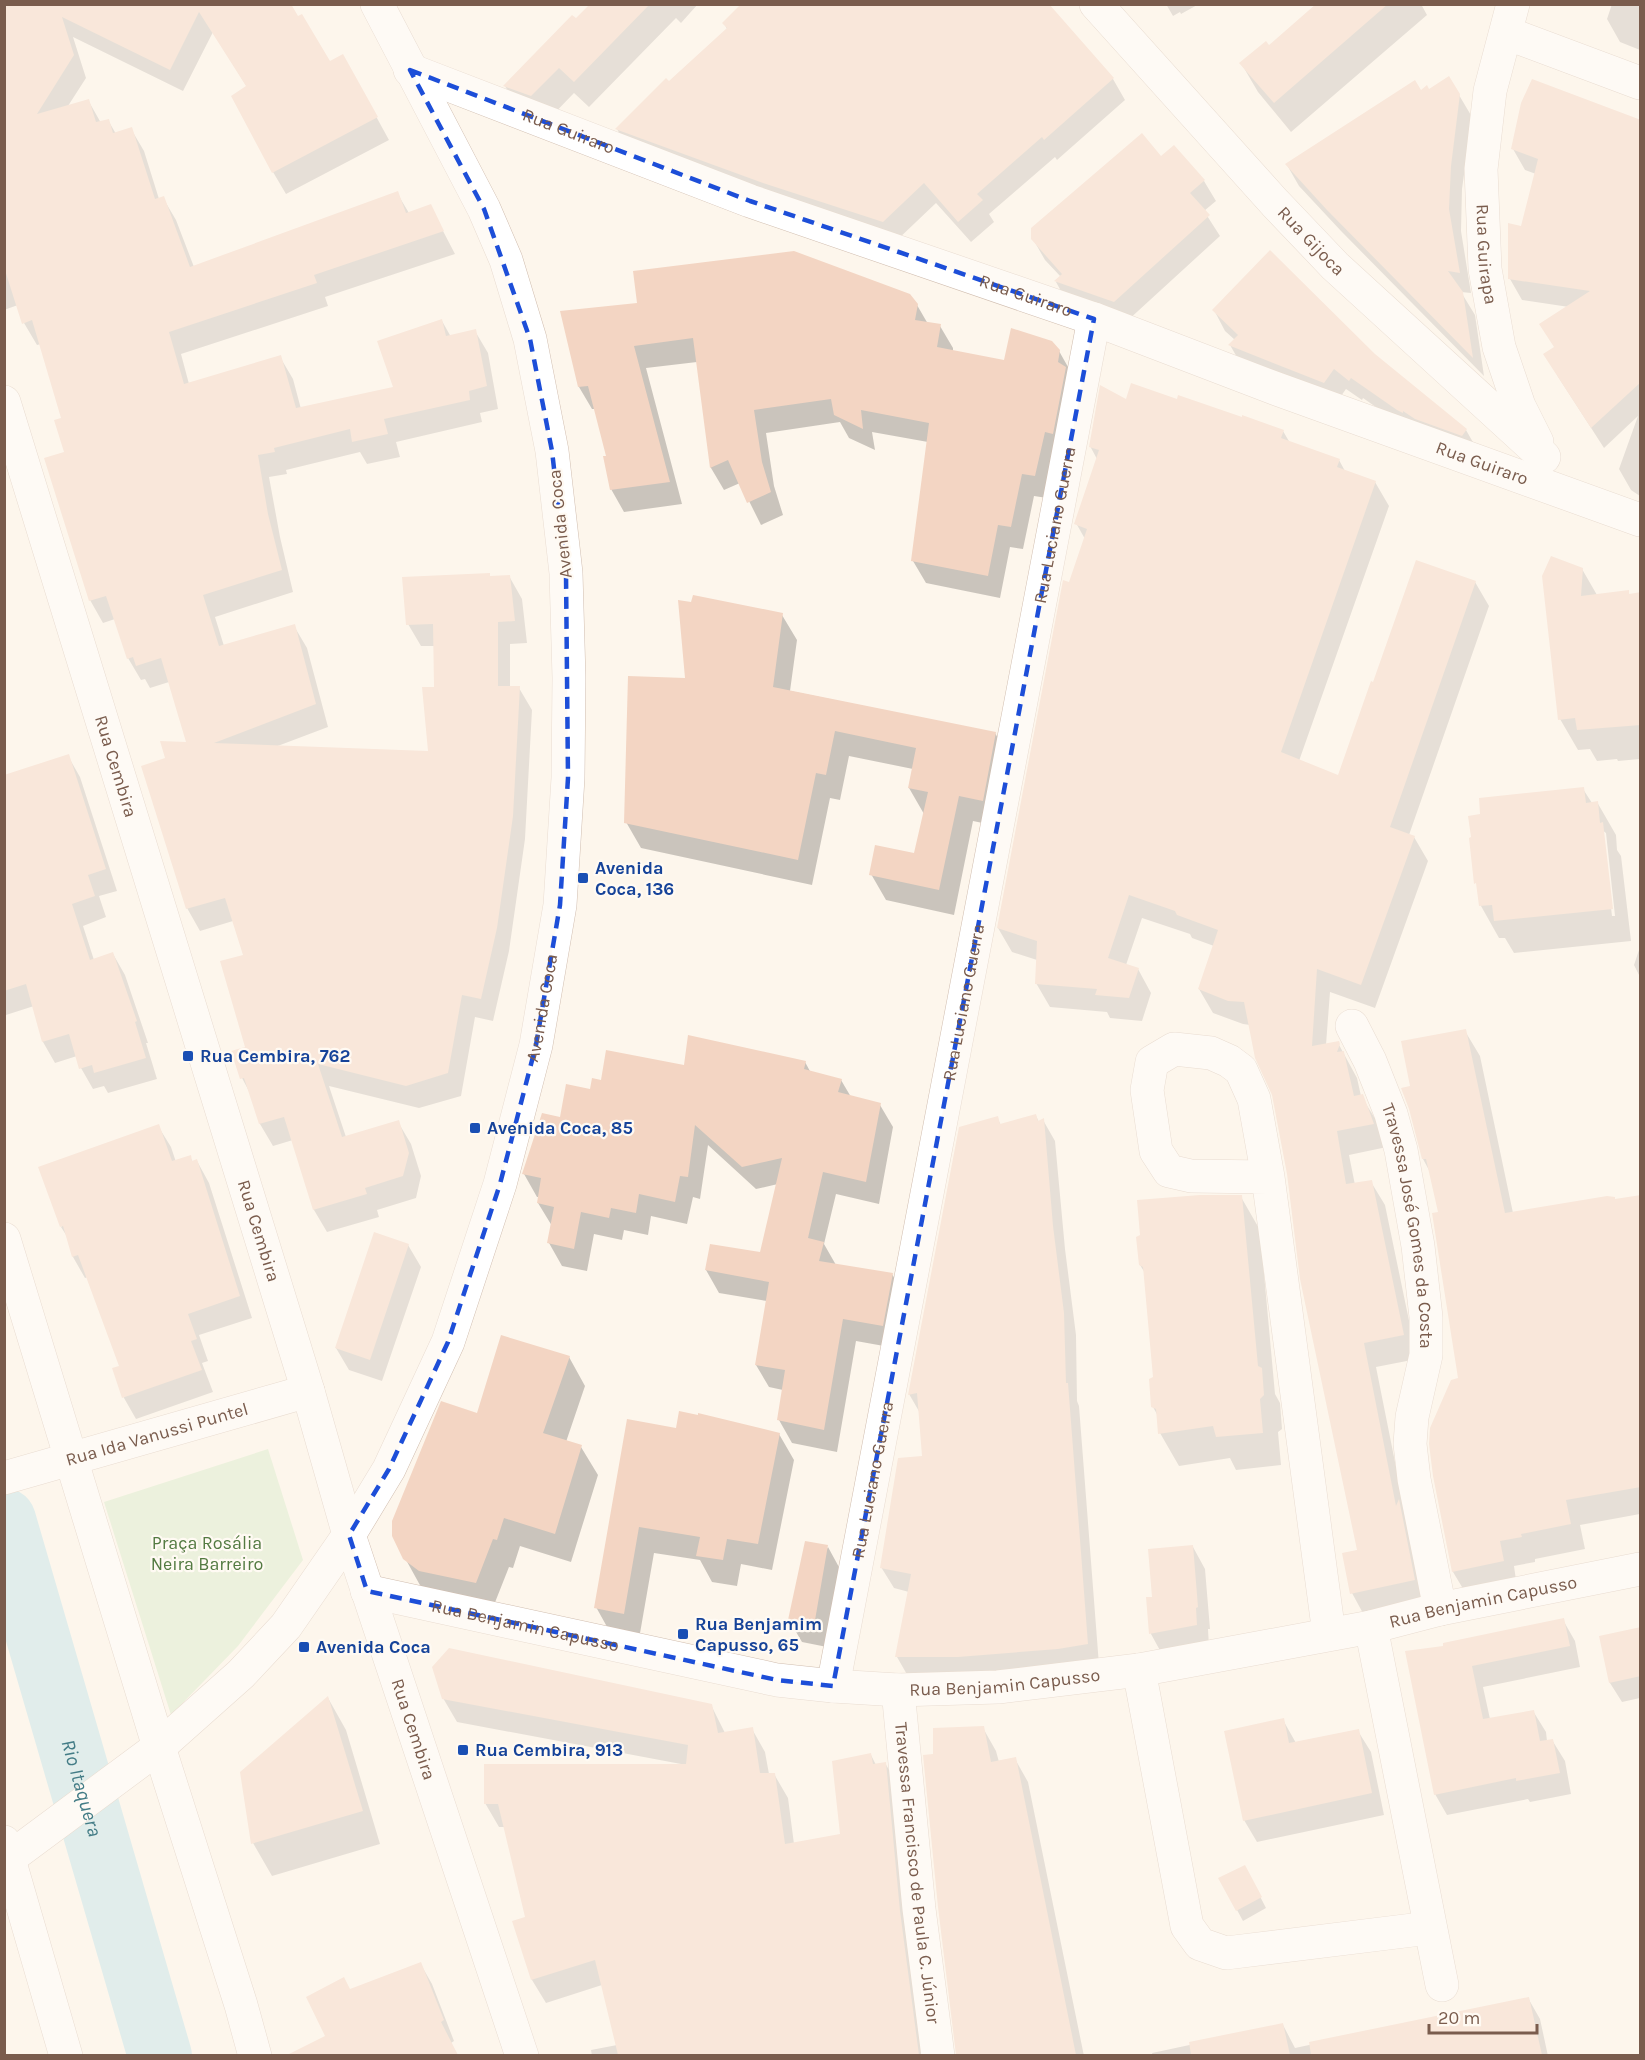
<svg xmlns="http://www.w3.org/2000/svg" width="1645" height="2060" font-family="Karla,sans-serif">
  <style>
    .green { fill: #d8ecc9 }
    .shadow { fill: #0003; fill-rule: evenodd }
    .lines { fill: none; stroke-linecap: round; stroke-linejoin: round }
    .river { stroke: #bfe3e8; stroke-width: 64 }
    .building { fill: #f3d5c3 }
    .minor-casing { stroke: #d1beb0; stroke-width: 34 }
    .minor { stroke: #fff; stroke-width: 33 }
    .marked { fill: none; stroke: #1d4ed8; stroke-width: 4.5; stroke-dasharray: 12 8; stroke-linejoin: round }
    .transit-dot { fill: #1a4fb4; stroke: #fffaf3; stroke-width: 2 }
    .labels { text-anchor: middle; stroke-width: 4.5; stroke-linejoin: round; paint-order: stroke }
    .street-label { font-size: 18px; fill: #7a5c4d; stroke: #fffaf3 }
    .transit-label { font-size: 18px; font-weight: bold; fill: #164399; stroke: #fffaf3; text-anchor: start }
    .park-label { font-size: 18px; fill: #537a41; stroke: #fffaf3 }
    .water-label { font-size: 20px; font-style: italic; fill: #437c86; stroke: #fffaf3 }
  </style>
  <rect width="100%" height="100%" fill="#fdf6ec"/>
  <path class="green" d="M 268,1449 L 303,1560 L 238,1646 L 171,1715 L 104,1502 Z"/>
  <path class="shadow" d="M 289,4 L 329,63 L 355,78 L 389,140 L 286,194 L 273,172 L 247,87 L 213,32 L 183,91 L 73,37 L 86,78 L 68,106 L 88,100 L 101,123 L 108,120 L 116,134 L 131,129 L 144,151 L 159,199 L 163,198 L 176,220 L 194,267 L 397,193 L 409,213 L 430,206 L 455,254 L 325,297 L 328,306 L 181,354 L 189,384 L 280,357 L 293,379 L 301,409 L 395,388 L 442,321 L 451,337 L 475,331 L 488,353 L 498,409 L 480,413 L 482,422 L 396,442 L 400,457 L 367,464 L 360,452 L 286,470 L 287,474 L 269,477 L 280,537 L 293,592 L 215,617 L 224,646 L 294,626 L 307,648 L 328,727 L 275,747 L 429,753 L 435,688 L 435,646 L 421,646 L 408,624 L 491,578 L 509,576 L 522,599 L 527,643 L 510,644 L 510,688 L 519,688 L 532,710 L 525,839 L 509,951 L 493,1021 L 475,1017 L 461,1096 L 419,1108 L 329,1086 L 346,1137 L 398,1122 L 411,1144 L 421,1176 L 416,1198 L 377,1210 L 379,1217 L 327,1232 L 314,1210 L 293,1140 L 273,1146 L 260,1124 L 251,1095 L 242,1078 L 247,1048 L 244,956 L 233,921 L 200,931 L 187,908 L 167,759 L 188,743 L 169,682 L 150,688 L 145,679 L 141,680 L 128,658 L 115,619 L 103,623 L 90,600 L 66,453 L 63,419 L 41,344 L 37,345 L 24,323 L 18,305 L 4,310 L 4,10 Z
    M 592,4 L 698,4 L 681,23 L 676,18 L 589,107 L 574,93 L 546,122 L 519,111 L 505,86 Z
    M 1046,4 L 1113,79 L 1125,100 L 1057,160 L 1055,157 L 989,214 L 994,222 L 971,242 L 936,203 L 895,242 L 628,149 L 617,129 L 727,29 L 724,23 Z
    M 1166,4 L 1199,4 L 1181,14 L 1180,12 L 1173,16 Z
    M 1318,4 L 1421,4 L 1427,15 L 1291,132 L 1258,92 L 1241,63 L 1269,47 Z
    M 1612,4 L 1640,4 L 1640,50 L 1620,42 L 1607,19 Z
    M 1428,91 L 1459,95 L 1472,117 L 1462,189 L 1461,231 L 1471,293 L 1461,292 L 1475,315 L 1484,376 L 1341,231 L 1299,186 L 1287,165 L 1421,92 Z
    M 1640,122 L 1640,496 L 1631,490 L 1619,469 L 1638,416 L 1604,448 L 1557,375 L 1555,348 L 1569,307 L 1522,300 L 1510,279 L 1536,174 L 1525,170 L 1513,149 Z
    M 1161,158 L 1204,181 L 1216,201 L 1204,211 L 1220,236 L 1126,322 L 1067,302 L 1056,282 L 1061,277 L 1045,260 L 1033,239 Z
    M 917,305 L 928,324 L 940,326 L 953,348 L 953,351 L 1005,362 L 1059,351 L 1072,374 L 1047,498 L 1034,496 L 1023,549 L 1010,547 L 1000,598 L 926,583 L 913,561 L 928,442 L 872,432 L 875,450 L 849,438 L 840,422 L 766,433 L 774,486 L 783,515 L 761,525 L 740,483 L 724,490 L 711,468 L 697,362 L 646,368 L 682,504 L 624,512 L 611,489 L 608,457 L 595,409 L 592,409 L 579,387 L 562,313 Z
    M 1214,310 L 1374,355 L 1466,430 L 1478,451 L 1410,431 L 1363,398 L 1362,400 L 1346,389 L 1336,403 L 1242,366 L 1230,345 L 1235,340 L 1225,331 Z
    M 1127,401 L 1178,401 L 1283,431 L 1290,443 L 1339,460 L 1345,471 L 1375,482 L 1389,506 L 1299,761 L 1339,777 L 1374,684 L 1475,582 L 1489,606 L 1409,835 L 1414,837 L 1428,861 L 1375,1008 L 1330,992 L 1326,1045 L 1338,1043 L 1357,1078 L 1361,1096 L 1376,1120 L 1387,1147 L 1349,1155 L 1355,1185 L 1371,1182 L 1385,1205 L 1417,1359 L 1376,1367 L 1405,1512 L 1428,1604 L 1365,1617 L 1352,1593 L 1359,1551 L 1274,1095 L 1250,1025 L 1243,1024 L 1213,1013 L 1199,989 L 1214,946 L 1192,938 L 1190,934 L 1142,918 L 1126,965 L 1138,969 L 1151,993 L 1142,1021 L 1110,1018 L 1107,1012 L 1050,1007 L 1036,983 L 1037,960 L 1012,952 L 998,928 L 1070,584 L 1085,539 L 1076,523 L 1097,459 L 1090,446 Z
    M 1582,569 L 1597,595 L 1628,592 L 1630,595 L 1640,594 L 1640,759 L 1618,761 L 1617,759 L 1597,761 L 1590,749 L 1578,750 L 1560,719 Z
    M 782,615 L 797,640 L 790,691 L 995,733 L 1010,759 L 997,826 L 973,821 L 954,915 L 886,900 L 871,874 L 916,855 L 924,814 L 909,788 L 913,769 L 849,756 L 840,800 L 830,798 L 812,885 L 641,848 L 626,822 L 687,680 Z
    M 68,756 L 80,777 L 117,891 L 99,896 L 106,917 L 83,926 L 94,960 L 113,954 L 125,975 L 148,1043 L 146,1043 L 157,1079 L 108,1093 L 104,1086 L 93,1089 L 81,1068 L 77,1056 L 55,1063 L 43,1042 L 34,1006 L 6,1015 L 4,1013 L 4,777 Z
    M 1583,789 L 1592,803 L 1597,802 L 1616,835 L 1617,850 L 1621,856 L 1631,941 L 1514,953 L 1505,938 L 1499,938 L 1481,906 L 1470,839 ZM 1602,830 L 1606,833 L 1615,916 L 1612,916 Z
    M 1640,947 L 1640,977 L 1634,965 Z
    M 1465,1031 L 1480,1056 L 1513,1213 L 1640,1197 L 1640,1514 L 1580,1525 L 1585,1549 L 1535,1559 L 1535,1562 L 1514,1566 L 1517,1587 L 1468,1597 L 1453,1572 L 1434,1476 L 1460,1380 L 1440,1214 L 1430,1172 L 1423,1159 L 1411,1087 Z
    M 805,1062 L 811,1073 L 841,1080 L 851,1097 L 880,1105 L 893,1127 L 879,1204 L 836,1194 L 824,1244 L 836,1265 L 892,1274 L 905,1297 L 895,1348 L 856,1341 L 837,1452 L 792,1443 L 779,1420 L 783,1390 L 769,1387 L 756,1365 L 767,1301 L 719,1293 L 706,1270 L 761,1253 L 778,1184 L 756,1189 L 708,1145 L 700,1199 L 693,1197 L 687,1224 L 651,1216 L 648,1235 L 624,1230 L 622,1240 L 594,1234 L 587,1271 L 562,1266 L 549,1243 L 552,1226 L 538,1203 L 539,1197 L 537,1197 L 524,1174 L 561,1118 L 602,1082 L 685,1067 Z
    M 1036,1116 L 1039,1122 L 1043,1120 L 1055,1141 L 1065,1249 L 1076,1335 L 1077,1401 L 1079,1406 L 1099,1665 L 909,1678 L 897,1657 L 909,1592 L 894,1588 L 881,1567 L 923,1457 L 920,1413 L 909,1394 L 997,1118 L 1001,1125 Z
    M 158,1126 L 171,1147 L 176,1162 L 190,1157 L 193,1162 L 197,1161 L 209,1183 L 252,1318 L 199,1335 L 208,1361 L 202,1363 L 213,1392 L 136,1419 L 124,1398 L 114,1369 L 121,1367 L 88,1277 L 85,1278 L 73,1257 L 68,1238 L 61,1227 Z
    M 1241,1197 L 1260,1230 L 1275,1394 L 1280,1403 L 1282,1429 L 1278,1432 L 1281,1465 L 1236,1470 L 1230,1458 L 1179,1466 L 1160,1433 L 1158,1416 L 1153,1407 L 1155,1377 L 1145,1273 L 1140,1265 Z
    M 408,1245 L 421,1267 L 382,1381 L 349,1370 L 336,1348 Z
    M 569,1357 L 585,1386 L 566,1442 L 581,1447 L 598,1475 L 571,1562 L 520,1546 L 513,1568 L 509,1567 L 492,1610 L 421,1587 L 405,1558 L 478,1415 Z
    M 677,1429 L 779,1434 L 794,1460 L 772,1570 L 741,1564 L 737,1586 L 712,1582 L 700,1560 L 654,1553 L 639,1639 L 611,1634 L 596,1607 Z
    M 828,1547 L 840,1569 L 827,1647 L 802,1642 L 789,1620 Z
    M 1193,1547 L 1205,1569 L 1210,1629 L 1208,1629 L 1209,1647 L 1163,1656 L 1151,1634 L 1148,1599 L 1154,1598 Z
    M 1563,1620 L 1575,1641 L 1580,1667 L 1483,1687 L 1490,1719 L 1533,1711 L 1546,1732 L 1547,1741 L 1552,1740 L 1565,1761 L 1571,1794 L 1530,1802 L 1528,1799 L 1447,1815 L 1435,1794 L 1444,1647 Z
    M 1640,1629 L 1640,1698 L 1622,1702 L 1610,1683 L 1601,1638 Z
    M 328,1698 L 346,1730 L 380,1844 L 272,1876 L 253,1843 Z
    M 443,1698 L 711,1705 L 725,1733 L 752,1729 L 765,1752 L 769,1774 L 774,1774 L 788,1798 L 794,1844 L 842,1835 L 871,1755 L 876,1765 L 885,1763 L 899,1787 L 928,2056 L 592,2056 L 591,2050 L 617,2045 L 602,1985 L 546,2003 L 532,1980 L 514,1922 L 527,1918 L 505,1827 L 499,1827 L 485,1803 L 681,1764 L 457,1722 Z
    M 1283,1720 L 1296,1743 L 1358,1731 L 1371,1752 L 1384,1815 L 1257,1842 L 1244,1820 Z
    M 983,1728 L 996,1751 L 999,1762 L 1015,1759 L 1028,1782 L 1084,2056 L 960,2056 L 958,2053 L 934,1755 Z
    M 1250,1877 L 1266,1908 L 1243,1921 L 1237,1910 Z
    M 420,1963 L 432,1984 L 454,2041 L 451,2043 L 458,2056 L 298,2056 L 316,2046 L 327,2037 L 350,1990 Z
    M 1528,1998 L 1540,2019 L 1548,2056 L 1153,2056 L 1152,2053 L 1283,2025 L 1295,2048 Z"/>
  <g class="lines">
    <path class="river" id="s1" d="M 4,1520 L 160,2056"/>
  </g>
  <path class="building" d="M 4,4 L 291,4 L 298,16 L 302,14 L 330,61 L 343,54 L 378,117 L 272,173 L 231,96 L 246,86 L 199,12 L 170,70 L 62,17 L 74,55 L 37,114 L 89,99 L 96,122 L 109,119 L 113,133 L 132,127 L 155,199 L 164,196 L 190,267 L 398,191 L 406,213 L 431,204 L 444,231 L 314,275 L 317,283 L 169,332 L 184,384 L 281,355 L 296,408 L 393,387 L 377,341 L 442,319 L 446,336 L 476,329 L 487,386 L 469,391 L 470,400 L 384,419 L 388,434 L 352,442 L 350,429 L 274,448 L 275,452 L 258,455 L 268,514 L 282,570 L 203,595 L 219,646 L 295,624 L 316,704 L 214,743 L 428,751 L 422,687 L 434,687 L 433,624 L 406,625 L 402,577 L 490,573 L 490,576 L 510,575 L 515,621 L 498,622 L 498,686 L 520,686 L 513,816 L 497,928 L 481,999 L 462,995 L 448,1073 L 406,1086 L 318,1064 L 342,1137 L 399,1120 L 409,1153 L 403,1176 L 365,1188 L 367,1194 L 313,1210 L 284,1117 L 259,1124 L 244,1078 L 240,1079 L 231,1051 L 245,1047 L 220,961 L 243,955 L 225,898 L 186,909 L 141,766 L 165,758 L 160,741 L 186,742 L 161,658 L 136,666 L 133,657 L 127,659 L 106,596 L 89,601 L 44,458 L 64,452 L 54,420 L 61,418 L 32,320 L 22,324 L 4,267 Z
    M 590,4 L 650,4 L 574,82 L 559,68 L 531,96 L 503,86 L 572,15 L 576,18 Z
    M 741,4 L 1049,4 L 1114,78 L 1044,140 L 1042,137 L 977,194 L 983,200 L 958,222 L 924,183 L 883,222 L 763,183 L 615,129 L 666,78 L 669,81 L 727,28 L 722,23 Z
    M 1316,4 L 1388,4 L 1274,103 L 1239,63 L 1266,41 L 1269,45 Z
    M 1449,76 L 1460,94 L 1451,166 L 1449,209 L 1460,273 L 1448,271 L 1463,292 L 1473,358 L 1327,210 L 1285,164 L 1415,80 L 1421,90 L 1427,85 L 1429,89 Z
    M 1532,79 L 1641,120 L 1641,382 L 1591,428 L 1543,354 L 1554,347 L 1539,324 L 1590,291 L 1508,279 L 1508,223 L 1521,226 L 1538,159 L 1511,149 L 1521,103 Z
    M 1142,133 L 1161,156 L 1174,145 L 1205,180 L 1190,193 L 1210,215 L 1114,302 L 1054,281 L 1062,274 L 1031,239 L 1031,228 Z
    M 1270,250 L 1375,354 L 1467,429 L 1462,436 L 1415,419 L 1403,411 L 1403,413 L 1397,410 L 1351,378 L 1349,381 L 1334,369 L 1324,383 L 1228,345 L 1238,335 L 1212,310 Z
    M 794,251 L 910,294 L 918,304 L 915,320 L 941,324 L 937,347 L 1004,360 L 1011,328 L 1052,341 L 1060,350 L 1058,362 L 1066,367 L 1053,434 L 1045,432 L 1035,476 L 1022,474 L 1011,527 L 998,525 L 988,576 L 911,561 L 929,423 L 861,410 L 863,429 L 834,415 L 831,399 L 754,410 L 762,462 L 771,492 L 747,503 L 728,460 L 710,468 L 693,338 L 634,346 L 670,482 L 610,490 L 603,456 L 606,456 L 588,386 L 578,387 L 560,311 L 637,303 L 633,271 Z
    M 1131,383 L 1177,399 L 1178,395 L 1242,417 L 1242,415 L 1284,430 L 1281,438 L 1340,459 L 1337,467 L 1376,481 L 1281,752 L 1338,775 L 1371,681 L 1373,682 L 1416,560 L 1476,581 L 1390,827 L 1415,836 L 1361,985 L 1317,969 L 1312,1046 L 1339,1041 L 1340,1044 L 1337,1052 L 1344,1051 L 1344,1052 L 1354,1096 L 1363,1094 L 1374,1124 L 1337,1131 L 1346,1184 L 1372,1180 L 1404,1335 L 1364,1343 L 1396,1506 L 1399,1499 L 1415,1580 L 1350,1594 L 1342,1553 L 1357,1550 L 1300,1279 L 1287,1174 L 1272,1095 L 1255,1058 L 1244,1002 L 1228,1001 L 1198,989 L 1218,930 L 1177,915 L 1175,911 L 1129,895 L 1108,958 L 1139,968 L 1129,998 L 1095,995 L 1097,989 L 1035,984 L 1037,941 L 997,928 L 1063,580 L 1069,582 L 1087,529 L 1074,524 L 1099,450 L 1089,447 L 1100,385 L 1126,399 Z
    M 1551,556 L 1583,568 L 1581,596 L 1629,590 L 1629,594 L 1641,592 L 1641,725 L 1577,730 L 1575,718 L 1558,720 L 1542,576 Z
    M 693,595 L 783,613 L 773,687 L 996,732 L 983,801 L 959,796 L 939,890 L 869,875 L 875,845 L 914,853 L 928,792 L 908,788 L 916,748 L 835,731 L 826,775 L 816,773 L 798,860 L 624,823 L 628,676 L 685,678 L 678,600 L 691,602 Z
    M 69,754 L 106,869 L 88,875 L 95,896 L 72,904 L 90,960 L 113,952 L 137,1021 L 135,1022 L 146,1058 L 94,1073 L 92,1065 L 79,1069 L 69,1034 L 42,1042 L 26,984 L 4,991 L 4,775 Z
    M 1584,787 L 1586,803 L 1598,801 L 1600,823 L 1603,822 L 1613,909 L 1494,921 L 1492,905 L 1479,906 L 1476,883 L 1474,884 L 1469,838 L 1471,837 L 1468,816 L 1480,814 L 1479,798 Z
    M 1466,1029 L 1505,1213 L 1607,1196 L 1615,1197 L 1615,1199 L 1641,1195 L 1641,1487 L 1566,1500 L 1571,1524 L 1521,1534 L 1522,1537 L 1500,1541 L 1504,1561 L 1452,1572 L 1433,1476 L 1429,1444 L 1430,1428 L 1451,1380 L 1458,1378 L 1432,1213 L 1438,1212 L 1426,1159 L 1422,1159 L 1409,1109 L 1401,1088 L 1410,1086 L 1401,1041 Z
    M 688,1035 L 806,1061 L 804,1069 L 842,1079 L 838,1092 L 881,1103 L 866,1182 L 823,1172 L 808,1238 L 824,1242 L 819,1261 L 893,1273 L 883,1326 L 843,1319 L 824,1430 L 777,1420 L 785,1370 L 755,1365 L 769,1282 L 705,1270 L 710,1244 L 760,1252 L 782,1158 L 742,1167 L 695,1125 L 688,1177 L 680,1176 L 675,1202 L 639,1194 L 636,1213 L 611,1208 L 609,1218 L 581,1212 L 574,1249 L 547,1243 L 554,1207 L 537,1203 L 541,1178 L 522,1174 L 542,1113 L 560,1117 L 566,1084 L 590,1089 L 592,1078 L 601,1080 L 606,1050 L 684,1065 Z
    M 1036,1114 L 1038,1121 L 1044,1118 L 1053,1226 L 1064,1313 L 1066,1383 L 1068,1383 L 1088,1644 L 1058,1649 L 958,1657 L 895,1657 L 911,1574 L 880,1568 L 898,1458 L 922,1456 L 917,1393 L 908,1395 L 959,1127 L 998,1116 L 1000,1124 Z
    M 159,1124 L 172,1161 L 191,1155 L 192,1161 L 197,1159 L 240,1296 L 188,1314 L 197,1339 L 191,1341 L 202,1370 L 122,1398 L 112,1368 L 119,1366 L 78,1255 L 72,1257 L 63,1226 L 60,1227 L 38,1167 Z
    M 1200,1195 L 1242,1195 L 1258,1366 L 1262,1368 L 1264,1395 L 1260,1399 L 1263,1433 L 1216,1437 L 1213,1426 L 1158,1434 L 1156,1409 L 1151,1407 L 1149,1379 L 1153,1377 L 1143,1267 L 1139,1265 L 1136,1237 L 1140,1235 L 1137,1200 Z
    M 374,1232 L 409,1244 L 370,1360 L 335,1348 Z
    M 501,1335 L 570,1356 L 543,1433 L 582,1445 L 555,1534 L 504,1518 L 497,1540 L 493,1539 L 476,1583 L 419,1571 L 403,1559 L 392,1536 L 392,1521 L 441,1401 L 477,1413 Z
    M 679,1411 L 698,1415 L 698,1413 L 780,1433 L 758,1544 L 727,1539 L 723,1560 L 696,1556 L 700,1537 L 639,1527 L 624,1614 L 594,1608 L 627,1419 L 676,1428 Z
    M 805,1541 L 828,1545 L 814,1626 L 788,1620 Z
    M 1193,1545 L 1198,1607 L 1196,1608 L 1197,1625 L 1149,1634 L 1146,1597 L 1152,1597 L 1148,1549 Z
    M 1564,1618 L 1570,1646 L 1472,1666 L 1483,1719 L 1534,1710 L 1540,1741 L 1553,1739 L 1560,1773 L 1516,1781 L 1516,1778 L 1434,1795 L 1405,1651 L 1443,1646 L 1443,1643 Z
    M 1641,1627 L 1641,1676 L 1609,1683 L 1599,1636 Z
    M 449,1648 L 712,1704 L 718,1733 L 753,1727 L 760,1773 L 775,1773 L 785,1844 L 840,1834 L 832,1761 L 871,1753 L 873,1764 L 886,1762 L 900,1911 L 919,2055 L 618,2055 L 595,1960 L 531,1980 L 512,1921 L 525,1917 L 498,1804 L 484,1804 L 484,1764 L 686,1764 L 688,1745 L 442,1699 L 432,1667 Z
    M 328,1696 L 363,1811 L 251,1844 L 240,1772 Z
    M 1284,1718 L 1289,1743 L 1359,1729 L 1372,1793 L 1243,1821 L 1224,1731 Z
    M 984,1726 L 991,1762 L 1016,1757 L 1076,2055 L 956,2055 L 938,1907 L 923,1755 L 933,1754 L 933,1728 Z
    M 1245,1865 L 1262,1897 L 1236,1911 L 1218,1878 Z
    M 421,1962 L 444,2020 L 441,2022 L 458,2055 L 287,2055 L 325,2036 L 306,1997 L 344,1977 L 350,1989 Z
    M 1529,1997 L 1542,2055 L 1311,2055 L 1309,2042 Z
    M 1283,2023 L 1290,2055 L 1191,2055 L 1189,2042 Z"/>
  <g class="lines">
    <g class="minor-casing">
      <g id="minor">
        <path id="s2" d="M 1096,4 L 1275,203 L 1335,266 L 1544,457"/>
        <path id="s3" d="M 1513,4 L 1490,91 L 1481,169 L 1485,269 L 1499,347 L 1519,406 L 1537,442"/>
        <path d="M 1506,33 L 1640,83"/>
        <path id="s4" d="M 410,70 L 750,201 L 1094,319 L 1277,389 L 1640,520"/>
        <path id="s5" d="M 4,402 L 308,1391 L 349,1535 L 522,2056"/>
        <path id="s6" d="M 1352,1026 L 1370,1061 L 1391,1114 L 1401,1150 L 1418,1246 L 1426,1317 L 1426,1355 L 1412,1417 L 1410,1444 L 1414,1479 L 1440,1609"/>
        <path d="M 1268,1177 L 1191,1176 L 1169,1171 L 1156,1151 L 1147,1090 L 1152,1062 L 1174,1049 L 1211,1053 L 1229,1061 L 1241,1070 L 1254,1099 L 1268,1177 L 1329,1634"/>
        <path d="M 4,1239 L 159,1747 L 241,2005 L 255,2056"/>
        <path id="s7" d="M 4,1478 L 308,1391"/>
        <path id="s8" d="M 367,1591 L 777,1680 L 833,1686 L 898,1690 L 998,1687 L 1139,1670 L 1371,1627 L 1440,1609 L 1640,1569"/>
        <path d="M 1371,1627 L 1442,1985"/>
        <path d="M 1139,1670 L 1187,1926 L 1200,1944 L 1226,1953 L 1429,1928"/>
        <path id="s9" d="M 833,1686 L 1094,319"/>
        <path id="s10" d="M 898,1690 L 919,1909 L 938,2056"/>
        <path d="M 4,1842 L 66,2056"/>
        <path id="s11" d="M 4,1862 L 159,1747 L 241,1674 L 286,1626 L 349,1535 L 389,1469 L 448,1342 L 500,1184 L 536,1045 L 560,905 L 568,778 L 569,678 L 566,573 L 552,451 L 530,339 L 506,260 L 484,209 L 377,4"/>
      </g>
    </g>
    <use href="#minor" class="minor"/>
  </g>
  <path d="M0 0H1645V2060H0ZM 410,70 L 750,201 L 1094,319 L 833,1686 L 777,1680 L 367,1591 L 349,1535 L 389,1469 L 448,1342 L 500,1184 L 536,1045 L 560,905 L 568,778 L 566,573 L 552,451 L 530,339 L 484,209 Z" fill="#fdf6ec" fill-opacity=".55" fill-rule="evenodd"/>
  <path class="marked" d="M 410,70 L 750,201 L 1094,319 L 833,1686 L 777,1680 L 367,1591 L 349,1535 L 389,1469 L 448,1342 L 500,1184 L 536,1045 L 560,905 L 568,778 L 566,573 L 552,451 L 530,339 L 484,209 Z"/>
  <g class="transit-dot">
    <rect x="577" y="872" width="12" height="12" rx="3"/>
    <rect x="182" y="1050" width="12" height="12" rx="3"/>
    <rect x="469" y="1122" width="12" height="12" rx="3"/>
    <rect x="677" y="1628" width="12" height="12" rx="3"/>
    <rect x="298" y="1641" width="12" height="12" rx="3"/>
    <rect x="457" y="1744" width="12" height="12" rx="3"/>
  </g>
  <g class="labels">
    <g class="street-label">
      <text dy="6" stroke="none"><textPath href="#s4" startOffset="170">Rua Guiraro</textPath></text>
      <text dy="6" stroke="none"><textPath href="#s2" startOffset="320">Rua Gijoca</textPath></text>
      <text dy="6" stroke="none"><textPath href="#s3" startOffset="254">Rua Guirapa</textPath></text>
      <text dy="6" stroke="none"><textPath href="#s4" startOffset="656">Rua Guiraro</textPath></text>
      <text dy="6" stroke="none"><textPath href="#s4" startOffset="1142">Rua Guiraro</textPath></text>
      <text transform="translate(560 524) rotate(-96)" y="6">Avenida Coca</text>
      <text dy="6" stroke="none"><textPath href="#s9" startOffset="1182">Rua Luciano Guerra</textPath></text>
      <text dy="6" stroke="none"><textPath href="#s5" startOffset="381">Rua Cembira</textPath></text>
      <text dy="6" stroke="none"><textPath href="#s9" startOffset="696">Rua Luciano Guerra</textPath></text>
      <text dy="6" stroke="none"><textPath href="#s11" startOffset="1044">Avenida Coca</textPath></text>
      <text dy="6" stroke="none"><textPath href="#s6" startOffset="210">Travessa José Gomes da Costa</textPath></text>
      <text dy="6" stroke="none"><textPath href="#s5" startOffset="867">Rua Cembira</textPath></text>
      <text dy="6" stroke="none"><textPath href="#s7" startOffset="159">Rua Ida Vanussi Puntel</textPath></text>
      <text dy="6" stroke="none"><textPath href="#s9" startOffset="210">Rua Luciano Guerra</textPath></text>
      <text dy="6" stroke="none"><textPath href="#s8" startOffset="1134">Rua Benjamin Capusso</textPath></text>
      <text dy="6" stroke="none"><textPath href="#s8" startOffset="162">Rua Benjamin Capusso</textPath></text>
      <text dy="6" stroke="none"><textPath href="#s8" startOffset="648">Rua Benjamin Capusso</textPath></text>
      <text dy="6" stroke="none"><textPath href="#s5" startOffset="1389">Rua Cembira</textPath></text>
      <text dy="6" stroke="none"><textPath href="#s10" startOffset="184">Travessa Francisco de Paula C. Júnior</textPath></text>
    </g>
    <g class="transit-label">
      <text x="595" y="874">Avenida<tspan x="595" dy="21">Coca, 136</tspan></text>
      <text x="200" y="1062">Rua Cembira, 762</text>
      <text x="487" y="1134">Avenida Coca, 85</text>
      <text x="695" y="1630">Rua Benjamim<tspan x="695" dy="21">Capusso, 65</tspan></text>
      <text x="316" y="1653">Avenida Coca</text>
      <text x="475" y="1756">Rua Cembira, 913</text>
    </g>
    <g class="park-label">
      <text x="207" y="1549">Praça Rosália<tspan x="207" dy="21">Neira Barreiro</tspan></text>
    </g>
    <g class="water-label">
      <text dy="7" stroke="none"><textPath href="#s1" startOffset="279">Rio Itaquera</textPath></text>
    </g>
  </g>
  <rect width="1645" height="2060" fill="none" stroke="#7a5c4d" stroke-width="12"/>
  <path d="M1429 2024v9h108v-9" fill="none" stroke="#7a5c4d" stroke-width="3"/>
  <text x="1438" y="2024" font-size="18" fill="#7a5c4d" stroke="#fffaf3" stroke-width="4.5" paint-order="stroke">20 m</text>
</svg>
